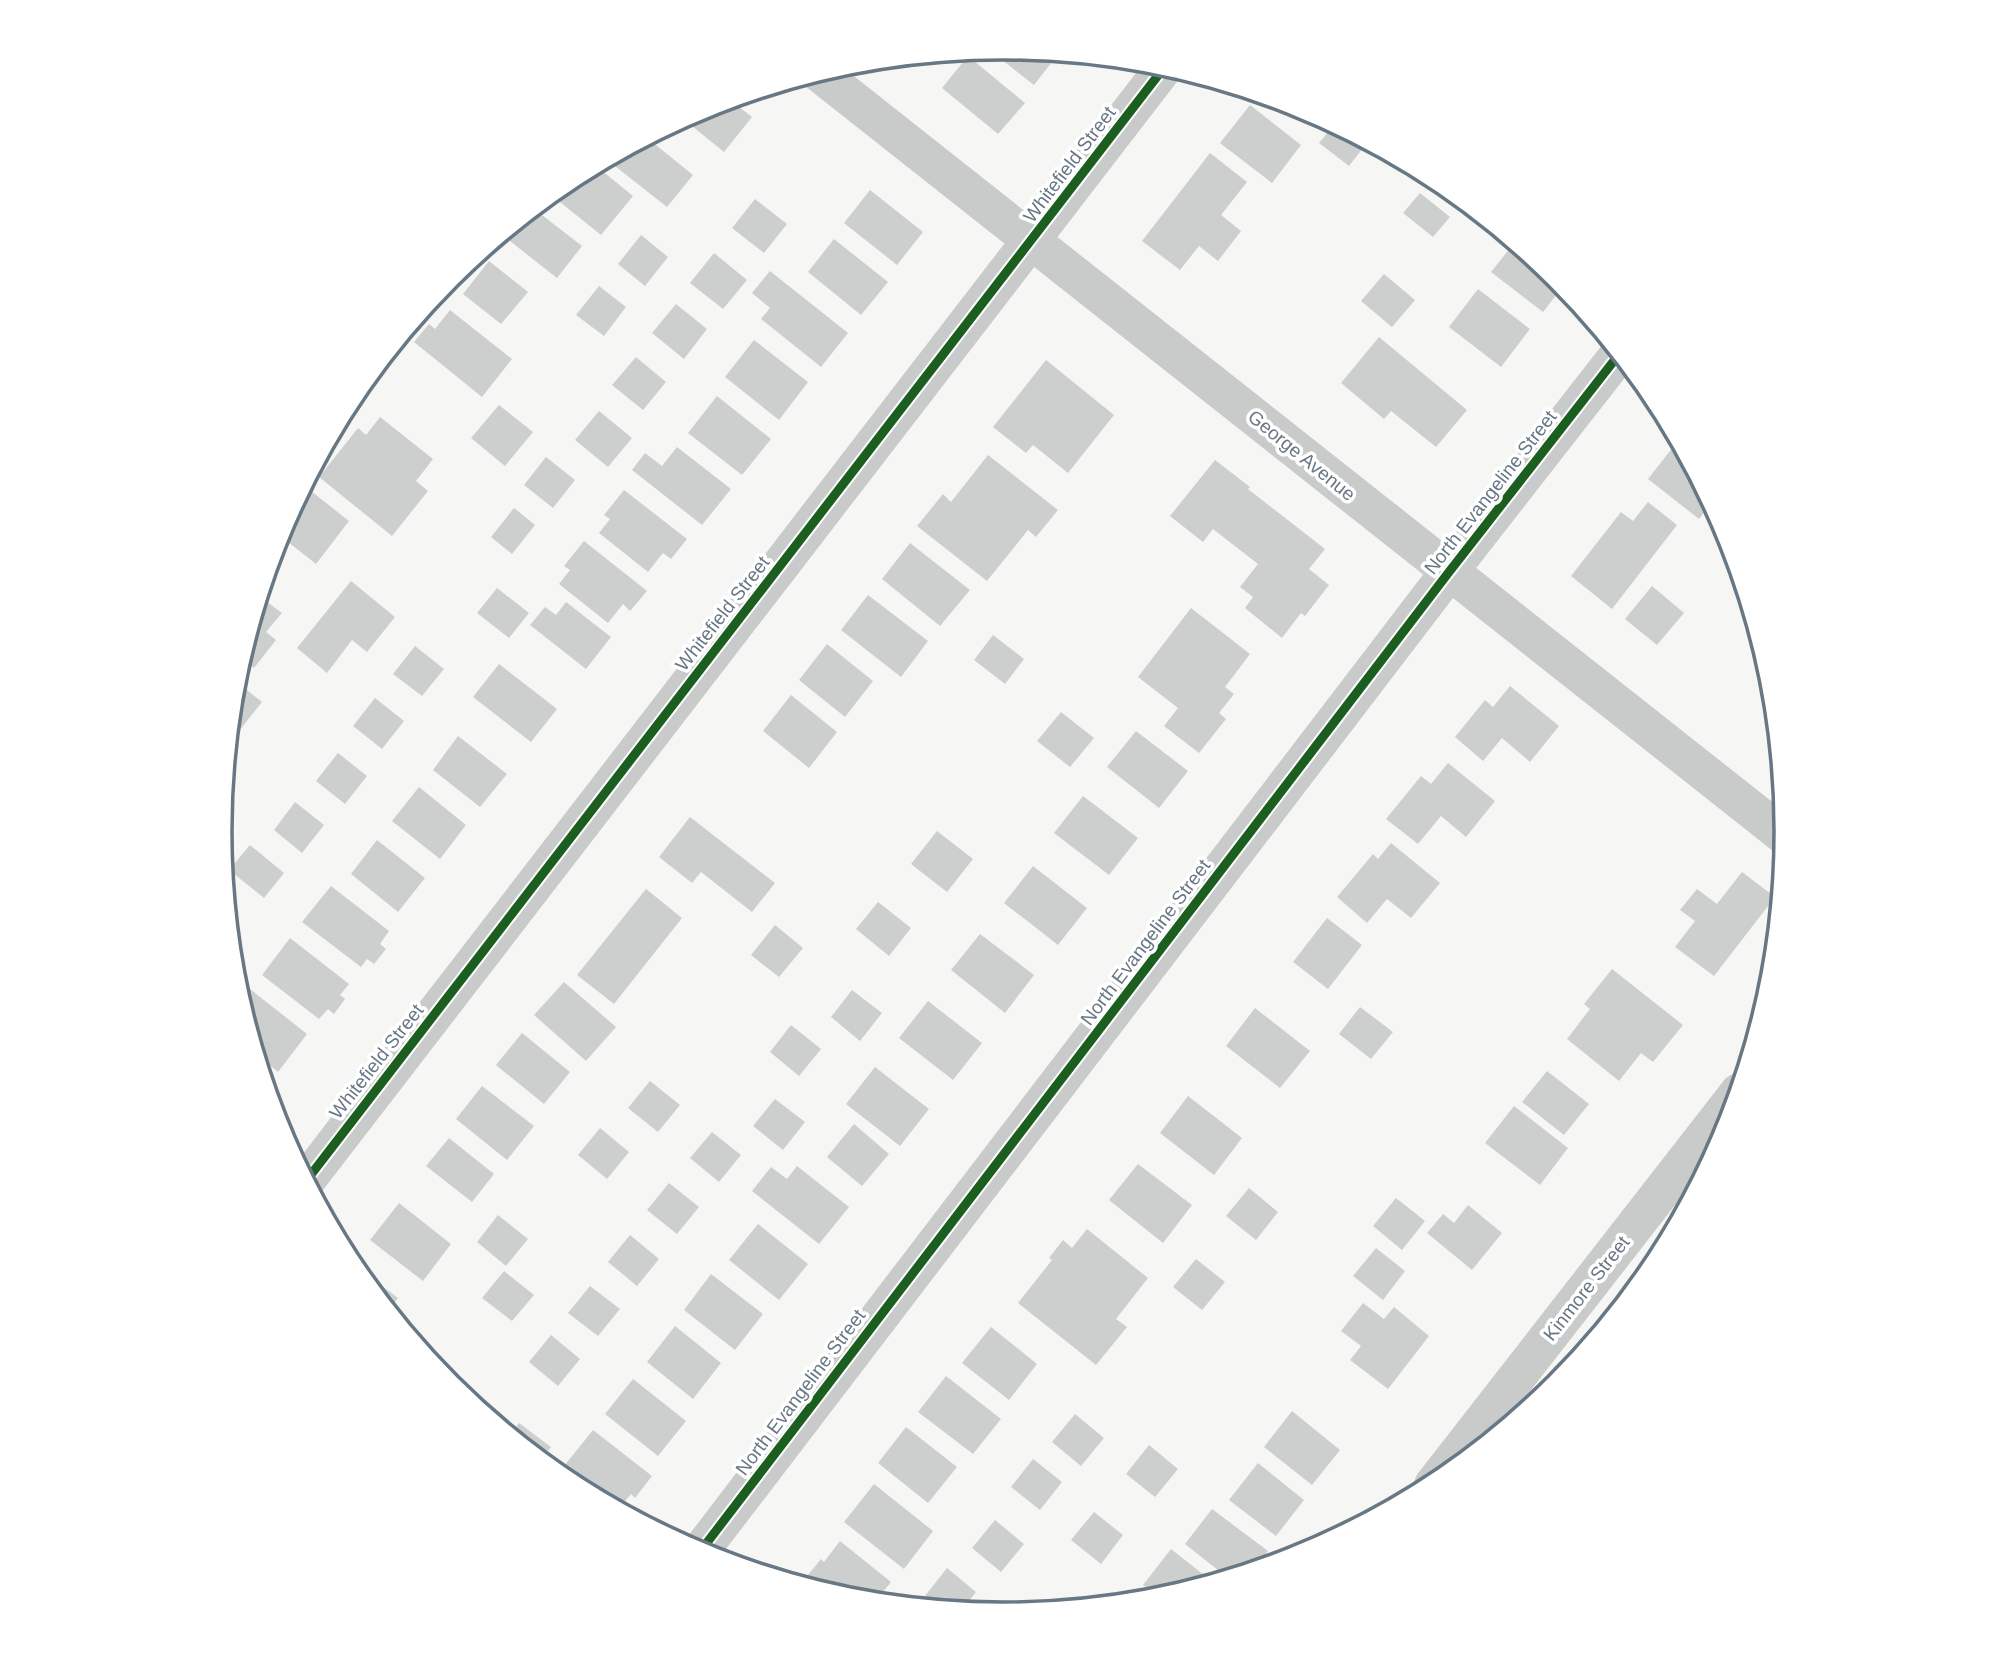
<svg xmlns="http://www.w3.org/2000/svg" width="2006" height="1662" font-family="Helvetica,sans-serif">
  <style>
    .building { fill: #cdcfcf }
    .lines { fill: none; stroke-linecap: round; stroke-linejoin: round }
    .minor { stroke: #c9caca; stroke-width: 38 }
    .cycleway-casing { stroke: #fff; stroke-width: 13 }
    .cycleway { stroke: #1b5e20; stroke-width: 9 }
    .labels { text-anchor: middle; stroke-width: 7; stroke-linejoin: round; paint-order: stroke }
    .street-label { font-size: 19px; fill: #677784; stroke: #fff }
    .rim { fill: none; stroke: #677784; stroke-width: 3.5 }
  </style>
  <rect width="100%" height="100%" fill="#f6f6f5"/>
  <path class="building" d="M 1003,47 L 1059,53 L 1034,85 L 988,49 Z
    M 968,56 L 1025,103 L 998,134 L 942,88 Z
    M 729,99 L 752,117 L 724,152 L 682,118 L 703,107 Z
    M 1278,100 L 1303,107 L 1320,116 L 1312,126 Z
    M 1250,105 L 1301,145 L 1272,183 L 1220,143 Z
    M 1334,125 L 1363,148 L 1349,166 L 1319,143 Z
    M 646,137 L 693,175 L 667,207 L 606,159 Z
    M 1210,153 L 1247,182 L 1221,215 L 1241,231 L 1218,261 L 1199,246 L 1180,270 L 1142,241 Z
    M 595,165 L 633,196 L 601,235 L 550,194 L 568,179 Z
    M 870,190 L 923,232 L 897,265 L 844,223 Z
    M 1420,193 L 1450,217 L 1433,237 L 1403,213 Z
    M 755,199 L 787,224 L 764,253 L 732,228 Z
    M 533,208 L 582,246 L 557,278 L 506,238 Z
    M 641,235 L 668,257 L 645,286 L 618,264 Z
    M 834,239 L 888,282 L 861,315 L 808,272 Z
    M 1515,242 L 1557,277 L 1564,285 L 1543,312 L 1491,272 Z
    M 714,253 L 747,280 L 723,309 L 690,283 Z
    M 489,261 L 528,292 L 501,324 L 463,294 Z
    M 770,271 L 848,333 L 821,367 L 761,319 L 770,308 L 752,293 Z
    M 1384,274 L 1415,300 L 1392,327 L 1361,301 Z
    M 599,286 L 626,307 L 604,336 L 576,315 Z
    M 1478,289 L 1530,329 L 1501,367 L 1449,327 Z
    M 676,304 L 707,329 L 684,359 L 652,333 Z
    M 450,310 L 512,359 L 482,397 L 414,342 L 429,324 L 435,329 Z
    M 1379,337 L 1467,410 L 1436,447 L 1391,411 L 1384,419 L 1341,383 Z
    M 754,340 L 808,382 L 779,420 L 725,377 Z
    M 636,357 L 666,382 L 643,410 L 612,385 Z
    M 1046,360 L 1114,415 L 1068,473 L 1033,445 L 1026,453 L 993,427 Z
    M 717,396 L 771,439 L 742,475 L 688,433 Z
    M 499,405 L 533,432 L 505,466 L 471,438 Z
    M 599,411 L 632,438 L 608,467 L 575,440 Z
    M 380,417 L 433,459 L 416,481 L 428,491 L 392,536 L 319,477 L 358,428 L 366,435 Z
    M 1677,442 L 1681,446 L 1712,502 L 1699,519 L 1648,479 Z
    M 677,447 L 731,489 L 702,525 L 632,470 L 645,453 L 662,466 Z
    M 988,455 L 1058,510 L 1036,537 L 1028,530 L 987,581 L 917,526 L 943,494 L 951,502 Z
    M 546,457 L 575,480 L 553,508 L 524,485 Z
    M 1215,460 L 1250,487 L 1248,489 L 1325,549 L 1309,569 L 1329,585 L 1305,616 L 1301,613 L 1282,638 L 1245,608 L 1253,597 L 1240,587 L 1258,564 L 1213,529 L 1203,542 L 1170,516 Z
    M 624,490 L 687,539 L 671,559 L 663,553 L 648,572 L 599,533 L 610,519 L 604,515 Z
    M 311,491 L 349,521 L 316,564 L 278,534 L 294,503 L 299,507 Z
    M 1648,502 L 1677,525 L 1612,609 L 1571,576 L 1621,512 L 1633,521 Z
    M 514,508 L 535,525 L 512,554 L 491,537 Z
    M 584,541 L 647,591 L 630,611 L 623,604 L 608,623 L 559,584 L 570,570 L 564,566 Z
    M 910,543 L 970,590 L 940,626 L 882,579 Z
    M 351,581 L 395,617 L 367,652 L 352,640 L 327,673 L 297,648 Z
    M 1652,586 L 1684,613 L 1657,645 L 1625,619 Z
    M 497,588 L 529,613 L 509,638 L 477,613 Z
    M 868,595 L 928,641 L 901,677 L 841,630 Z
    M 259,596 L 282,613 L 266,632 L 276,640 L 254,668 L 241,657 Z
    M 566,602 L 611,637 L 586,669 L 530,625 L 545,607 L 556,615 Z
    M 1191,608 L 1250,654 L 1225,687 L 1234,694 L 1219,713 L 1226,719 L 1199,753 L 1164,726 L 1178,708 L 1138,677 Z
    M 993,635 L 1024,659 L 1005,684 L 974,660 Z
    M 827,644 L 873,681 L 845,717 L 799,680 Z
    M 415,646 L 444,669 L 422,696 L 393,674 Z
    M 499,664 L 557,709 L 531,742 L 473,697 Z
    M 234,680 L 262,702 L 231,741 L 228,739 Z
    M 1510,686 L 1559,726 L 1530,762 L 1502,738 L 1483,761 L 1455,737 L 1485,700 L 1493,707 Z
    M 791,695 L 837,732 L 809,768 L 763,731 Z
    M 375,698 L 404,721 L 382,749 L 353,726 Z
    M 1061,712 L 1094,738 L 1070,767 L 1037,741 Z
    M 1136,731 L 1188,771 L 1159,808 L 1107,767 Z
    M 458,736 L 507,774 L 480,807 L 433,770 Z
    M 338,753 L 367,776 L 345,804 L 316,781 Z
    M 1448,763 L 1495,801 L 1466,837 L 1441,816 L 1418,844 L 1386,819 L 1421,776 L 1431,784 Z
    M 419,787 L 466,825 L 440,859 L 392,821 Z
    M 1083,796 L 1138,838 L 1109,875 L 1054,833 Z
    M 295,802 L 324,825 L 302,853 L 274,830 Z
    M 690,817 L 775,883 L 752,912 L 701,872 L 692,883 L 659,857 Z
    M 937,831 L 973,859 L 947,892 L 911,864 Z
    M 377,840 L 425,878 L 398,912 L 351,874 Z
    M 1391,843 L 1440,883 L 1411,918 L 1387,899 L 1367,923 L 1337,897 L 1373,854 L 1378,859 Z
    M 250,845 L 284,873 L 264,898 L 229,870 Z
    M 1033,866 L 1087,908 L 1058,945 L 1004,903 Z
    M 1742,872 L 1775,897 L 1714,976 L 1675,947 L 1695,921 L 1680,910 L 1697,889 L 1717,904 Z
    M 331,886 L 389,931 L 380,944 L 386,949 L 374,964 L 367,959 L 361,967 L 302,922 Z
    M 646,889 L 682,918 L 614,1004 L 577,975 Z
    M 878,902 L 911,928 L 889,956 L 856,929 Z
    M 1327,918 L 1362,945 L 1328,989 L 1293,962 Z
    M 775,925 L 803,948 L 779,977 L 751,955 Z
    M 980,934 L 1034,975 L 1005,1013 L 951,970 Z
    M 290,938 L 349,984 L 340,995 L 345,999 L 334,1014 L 328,1009 L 319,1019 L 262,975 Z
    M 1612,969 L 1683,1025 L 1653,1062 L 1641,1053 L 1619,1081 L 1567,1039 L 1590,1009 L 1584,1004 Z
    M 236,978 L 307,1034 L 278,1072 L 256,1054 L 234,984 Z
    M 564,982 L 616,1027 L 586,1061 L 534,1015 Z
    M 852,990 L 882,1013 L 860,1041 L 831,1017 Z
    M 928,1001 L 982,1043 L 953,1080 L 899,1038 Z
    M 1360,1007 L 1393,1032 L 1371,1059 L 1339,1034 Z
    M 1255,1008 L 1310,1051 L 1280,1088 L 1226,1046 Z
    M 791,1025 L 821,1049 L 799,1076 L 770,1052 Z
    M 522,1033 L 570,1072 L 544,1104 L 496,1065 Z
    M 875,1067 L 929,1109 L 900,1146 L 846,1104 Z
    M 1547,1071 L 1589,1104 L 1564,1135 L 1522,1102 Z
    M 650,1081 L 680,1105 L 658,1132 L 628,1108 Z
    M 482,1086 L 534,1126 L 507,1160 L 456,1119 Z
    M 1188,1096 L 1242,1138 L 1214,1175 L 1160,1133 Z
    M 775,1099 L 805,1122 L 783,1150 L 753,1126 Z
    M 1514,1106 L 1568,1148 L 1540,1185 L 1485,1143 Z
    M 854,1124 L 889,1154 L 862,1186 L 827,1157 Z
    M 600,1128 L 629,1152 L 607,1179 L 578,1155 Z
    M 712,1132 L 741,1155 L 719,1182 L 690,1158 Z
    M 449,1138 L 494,1174 L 472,1202 L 426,1166 Z
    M 1138,1164 L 1192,1205 L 1163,1243 L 1109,1200 Z
    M 797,1166 L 849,1207 L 819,1244 L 752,1191 L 771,1167 L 787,1179 Z
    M 669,1183 L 699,1207 L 677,1234 L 647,1210 Z
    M 1249,1188 L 1278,1212 L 1256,1240 L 1226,1216 Z
    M 1396,1198 L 1425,1221 L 1402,1250 L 1373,1226 Z
    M 399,1203 L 451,1244 L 423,1281 L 370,1240 Z
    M 1468,1205 L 1502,1233 L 1472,1270 L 1427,1233 L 1443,1214 L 1454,1223 Z
    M 498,1215 L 528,1239 L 506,1266 L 477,1242 Z
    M 758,1224 L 808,1264 L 779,1300 L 729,1260 Z
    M 1087,1229 L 1148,1278 L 1116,1319 L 1127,1327 L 1096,1365 L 1018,1303 L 1052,1260 L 1049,1258 L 1063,1240 L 1072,1248 Z
    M 630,1235 L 659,1259 L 637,1286 L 608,1262 Z
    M 1376,1248 L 1405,1271 L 1383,1300 L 1353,1276 Z
    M 1196,1259 L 1225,1282 L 1202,1310 L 1173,1287 Z
    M 348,1260 L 398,1298 L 388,1311 L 351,1266 Z
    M 504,1271 L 534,1295 L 512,1321 L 482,1298 Z
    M 711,1274 L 763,1314 L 735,1350 L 684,1310 Z
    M 590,1286 L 620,1309 L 598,1336 L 568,1313 Z
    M 1363,1303 L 1384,1319 L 1394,1307 L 1429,1336 L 1388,1389 L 1350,1360 L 1361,1346 L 1341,1331 Z
    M 675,1326 L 721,1363 L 693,1399 L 647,1362 Z
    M 991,1327 L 1037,1364 L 1009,1400 L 962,1363 Z
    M 551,1335 L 580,1359 L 558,1386 L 529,1362 Z
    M 946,1376 L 1001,1419 L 973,1454 L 918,1412 Z
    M 633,1379 L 686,1421 L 658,1456 L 605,1414 Z
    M 1292,1411 L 1340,1450 L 1312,1485 L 1264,1447 Z
    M 1075,1414 L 1104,1438 L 1081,1466 L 1052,1442 Z
    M 519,1423 L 551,1447 L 541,1461 L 510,1435 Z
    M 906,1427 L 957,1467 L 928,1503 L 878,1463 Z
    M 593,1430 L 652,1476 L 635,1498 L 631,1494 L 619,1509 L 564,1466 Z
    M 1149,1445 L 1178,1469 L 1155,1497 L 1126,1474 Z
    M 1033,1459 L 1062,1482 L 1040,1510 L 1011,1487 Z
    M 1258,1463 L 1304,1500 L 1276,1536 L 1229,1500 Z
    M 874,1484 L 933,1531 L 904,1569 L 844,1522 Z
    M 1212,1509 L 1268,1551 L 1253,1570 L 1228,1578 L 1185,1544 Z
    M 1094,1512 L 1123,1535 L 1101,1564 L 1071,1540 Z
    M 995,1520 L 1024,1544 L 1001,1572 L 972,1548 Z
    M 840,1541 L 891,1582 L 875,1602 L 850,1600 L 834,1595 L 808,1575 L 821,1559 L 824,1562 Z
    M 1171,1549 L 1213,1582 L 1160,1598 L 1143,1585 Z
    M 947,1568 L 976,1592 L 961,1611 L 940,1609 L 925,1596 Z"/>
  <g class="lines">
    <path class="minor" d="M 818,72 L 1786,837
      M 306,1181 L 1166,65
      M 1433,1485 L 1739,1092
      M 699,1553 L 1449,572 L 1620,353"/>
    <g class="cycleway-casing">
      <path id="cycleway" d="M 306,1181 L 1166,65
        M 699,1553 L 1449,572 L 1620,353"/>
    </g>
    <use href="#cycleway" class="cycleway"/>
  </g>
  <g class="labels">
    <g class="street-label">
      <text transform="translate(1069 164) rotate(-53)" y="7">Whitefield Street</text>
      <text transform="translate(1302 455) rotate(39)" y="7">George Avenue</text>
      <text transform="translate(1490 492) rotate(-52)" y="7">North Evangeline Street</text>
      <text transform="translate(722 613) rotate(-52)" y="7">Whitefield Street</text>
      <text transform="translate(1145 942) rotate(-53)" y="7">North Evangeline Street</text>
      <text transform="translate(376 1061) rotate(-52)" y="7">Whitefield Street</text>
      <text transform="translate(1586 1288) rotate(-52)" y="7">Kinmore Street</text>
      <text transform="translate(800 1392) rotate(-53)" y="7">North Evangeline Street</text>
    </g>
  </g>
  <path d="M0 0H2006V1662H0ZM232 831a771 771 0 1 1 1542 0a771 771 0 1 1-1542 0Z" fill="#fff" fill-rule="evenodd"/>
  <path class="rim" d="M232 831a771 771 0 1 1 1542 0a771 771 0 1 1-1542 0Z"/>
</svg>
